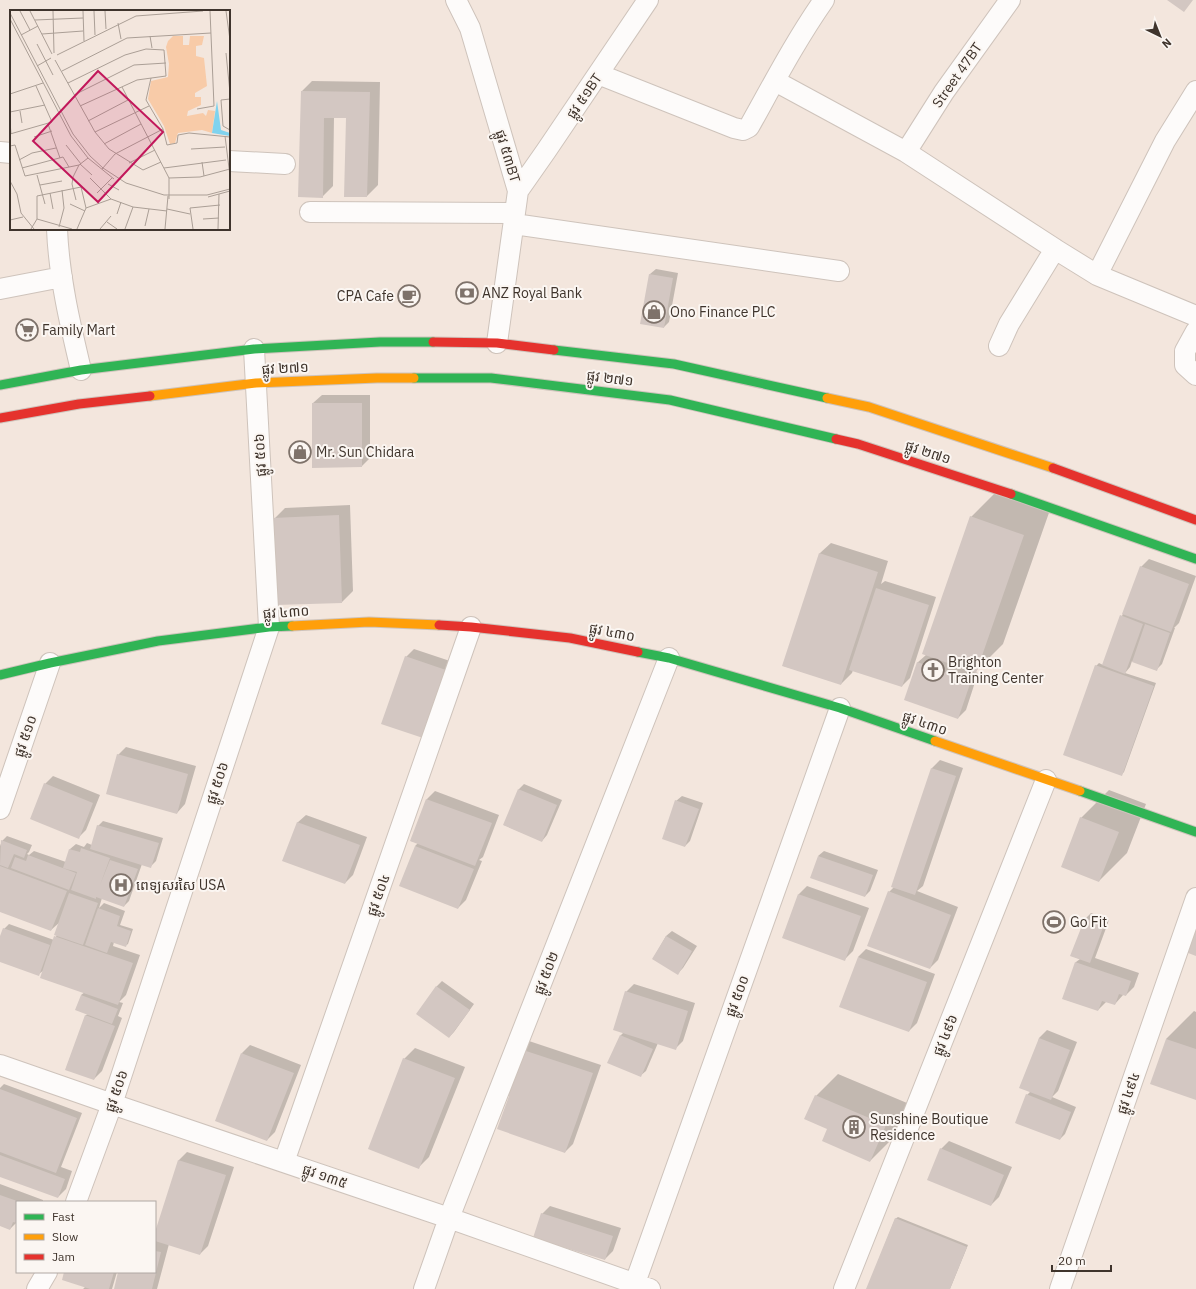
<svg xmlns="http://www.w3.org/2000/svg" width="1196" height="1289" font-family="'IBM Plex Sans','Noto Sans Khmer',sans-serif">
  <style>
    .shadow { fill: #0003 }
    .building { fill: #d3c7c2 }
    .lines { fill: none; stroke-linecap: round; stroke-linejoin: round }
    .street-casing { stroke: #cec3bb; stroke-width: 22 }
    .fast-casing { stroke: #cec3bb; stroke-width: 11 }
    .slow-casing { stroke: #cec3bb; stroke-width: 11 }
    .jam-casing { stroke: #cec3bb; stroke-width: 11 }
    .street { stroke: #fdfbfa; stroke-width: 20 }
    .fast { stroke: #30b455; stroke-width: 9 }
    .slow { stroke: #ff9f0a; stroke-width: 9 }
    .jam { stroke: #e5322d; stroke-width: 9 }
    .labels { text-anchor: middle; stroke-width: 4; stroke-linejoin: round; paint-order: stroke }
    .street-label { font-size: 14px; fill: #3f342c; stroke: #fbf6f2 }
    .poi-label { font-size: 14px; fill: #3f342c; stroke: #fbf6f2; text-anchor: start }
    .inset-road { fill: none; stroke: #ab9f96; stroke-width: 1 }
    .view { fill: #c2185b; fill-opacity: 0.15; stroke: #c2185b; stroke-width: 2 }
    .inset-edge { fill: none; stroke: #3f342c; stroke-width: 2 }
  </style>
  <rect width="100%" height="100%" fill="#f3e6dd"/>
  <path class="shadow" d="M 312,81 L 380,82 L 378,185 L 367,196 L 347,117 L 334,117 L 333,186 L 322,197 L 302,91 Z
    M 656,269 L 678,273 L 669,322 L 664,327 L 641,323 L 650,274 Z
    M 322,395 L 370,395 L 370,458 L 362,466 L 313,403 Z
    M 999,489 L 1051,507 L 1003,644 L 975,672 L 978,673 L 966,710 L 958,718 L 917,663 L 926,655 L 971,517 Z
    M 350,505 L 353,591 L 342,602 L 274,519 L 285,508 Z
    M 831,543 L 888,561 L 881,584 L 885,581 L 936,597 L 910,678 L 902,686 L 853,670 L 852,673 L 841,684 L 784,666 L 820,553 Z
    M 1149,559 L 1196,576 L 1179,623 L 1174,628 L 1175,628 L 1162,664 L 1156,670 L 1132,661 L 1130,667 L 1125,673 L 1156,683 L 1124,772 L 1122,774 L 1096,666 L 1099,663 L 1103,665 L 1141,567 Z
    M 414,649 L 453,662 L 430,729 L 406,657 Z
    M 126,747 L 196,766 L 185,804 L 177,813 L 118,755 Z
    M 940,760 L 963,768 L 923,886 L 917,891 L 958,907 L 938,960 L 930,968 L 889,892 L 894,887 L 932,768 Z
    M 53,776 L 100,795 L 86,830 L 78,838 L 45,784 Z
    M 524,784 L 562,800 L 547,835 L 542,841 L 504,825 L 519,789 Z
    M 1109,790 L 1146,804 L 1127,853 L 1099,881 L 1081,818 Z
    M 435,791 L 499,815 L 483,857 L 479,860 L 482,861 L 466,900 L 458,908 L 415,846 L 418,843 L 411,841 L 427,799 Z
    M 682,796 L 703,803 L 690,841 L 685,846 L 676,801 Z
    M 306,815 L 367,837 L 353,875 L 345,883 L 297,823 Z
    M 103,821 L 163,838 L 156,861 L 151,866 L 142,864 L 129,901 L 124,906 L 102,898 L 99,908 L 104,903 L 125,911 L 120,925 L 133,929 L 128,944 L 125,946 L 114,942 L 113,946 L 140,955 L 126,995 L 119,1002 L 123,1003 L 118,1016 L 122,1018 L 102,1071 L 94,1079 L 66,1069 L 86,1015 L 88,1014 L 81,995 L 85,992 L 44,970 L 39,974 L 0,961 L 0,939 L 4,929 L 9,924 L 54,940 L 57,935 L 60,922 L 51,930 L 0,911 L 0,846 L 2,841 L 7,836 L 32,845 L 29,852 L 27,854 L 29,855 L 34,851 L 66,862 L 70,849 L 76,844 L 84,847 L 87,843 L 92,845 L 98,826 Z
    M 824,851 L 878,870 L 870,891 L 865,896 L 818,856 Z
    M 807,886 L 869,908 L 853,951 L 845,959 L 784,938 L 799,894 Z
    M 1091,913 L 1109,920 L 1095,958 L 1139,973 L 1134,987 L 1126,995 L 1123,995 L 1115,1004 L 1107,1001 L 1098,1010 L 1064,999 L 1076,962 L 1080,959 L 1072,956 L 1086,918 Z
    M 672,931 L 697,946 L 683,968 L 678,973 L 653,959 L 666,936 Z
    M 866,949 L 935,974 L 917,1023 L 909,1031 L 858,957 Z
    M 442,981 L 474,1004 L 454,1032 L 449,1037 L 417,1014 L 437,986 Z
    M 634,984 L 695,1003 L 683,1041 L 675,1049 L 658,1043 L 646,1071 L 640,1076 L 609,1062 L 621,1035 L 624,1032 L 626,992 Z
    M 1194,1011 L 1196,1012 L 1196,1099 L 1166,1039 Z
    M 1047,1030 L 1077,1042 L 1058,1091 L 1052,1097 L 1076,1107 L 1065,1134 L 1060,1139 L 1027,1095 L 1031,1091 L 1039,1038 Z
    M 529,1041 L 601,1065 L 573,1144 L 565,1152 L 521,1049 Z
    M 250,1045 L 301,1065 L 275,1132 L 267,1140 L 242,1053 Z
    M 415,1048 L 465,1067 L 429,1157 L 418,1168 L 404,1059 Z
    M 838,1074 L 907,1103 L 892,1139 L 870,1161 L 828,1128 L 816,1096 Z
    M 4,1084 L 82,1113 L 61,1167 L 72,1171 L 66,1189 L 58,1197 L 0,1176 L 0,1088 Z
    M 949,1141 L 1012,1167 L 999,1197 L 991,1205 L 941,1149 Z
    M 187,1152 L 234,1167 L 208,1246 L 200,1254 L 169,1244 L 157,1289 L 115,1289 L 119,1272 L 155,1272 L 155,1236 L 179,1160 Z
    M 0,1184 L 43,1200 L 43,1202 L 17,1202 L 17,1222 L 10,1229 L 0,1225 Z
    M 550,1206 L 621,1228 L 613,1251 L 605,1259 L 542,1214 Z
    M 898,1217 L 968,1245 L 950,1289 L 867,1289 L 895,1219 Z
    M 65,1272 L 117,1272 L 112,1289 L 83,1289 L 86,1286 Z"/>
  <path class="building" d="M 1167,0 L 1193,0 L 1184,12 Z
    M 301,91 L 370,92 L 367,197 L 344,197 L 346,118 L 324,118 L 323,198 L 298,197 Z
    M 649,274 L 673,278 L 664,328 L 640,324 Z
    M 312,403 L 362,403 L 362,467 L 312,468 Z
    M 339,515 L 342,603 L 276,605 L 273,518 Z
    M 970,516 L 1024,535 L 976,673 L 922,654 Z
    M 819,553 L 878,572 L 841,685 L 782,666 Z
    M 1140,566 L 1189,584 L 1171,632 L 1122,614 Z
    M 876,588 L 929,605 L 902,687 L 849,670 Z
    M 1120,615 L 1143,624 L 1125,674 L 1102,665 Z
    M 1145,624 L 1170,633 L 1157,671 L 1132,662 Z
    M 405,656 L 446,670 L 423,738 L 381,724 Z
    M 917,662 L 971,681 L 958,719 L 904,700 Z
    M 1095,665 L 1154,686 L 1122,776 L 1063,755 Z
    M 117,754 L 188,774 L 177,814 L 106,794 Z
    M 931,768 L 956,776 L 915,895 L 891,887 Z
    M 44,783 L 93,803 L 79,839 L 30,819 Z
    M 518,789 L 557,805 L 542,842 L 503,825 Z
    M 426,799 L 492,823 L 475,866 L 410,841 Z
    M 675,800 L 699,809 L 685,847 L 662,839 Z
    M 1080,817 L 1119,832 L 1099,882 L 1061,867 Z
    M 297,822 L 360,845 L 345,884 L 282,861 Z
    M 97,825 L 159,843 L 151,868 L 90,849 Z
    M 1,840 L 27,850 L 24,858 L 14,854 L 8,868 L 0,865 Z
    M 415,846 L 474,869 L 458,909 L 399,886 Z
    M 81,848 L 110,858 L 100,885 L 110,860 L 138,869 L 124,907 L 96,897 L 96,899 L 71,890 L 77,872 L 63,868 L 69,849 L 80,852 Z
    M 28,855 L 76,873 L 69,890 L 11,868 L 15,857 L 26,861 Z
    M 818,856 L 873,875 L 865,897 L 810,878 Z
    M 0,866 L 67,891 L 51,931 L 0,912 Z
    M 888,891 L 951,915 L 930,969 L 867,946 Z
    M 69,893 L 98,903 L 83,945 L 54,935 Z
    M 798,894 L 861,916 L 845,961 L 782,938 Z
    M 98,908 L 120,916 L 117,926 L 131,931 L 126,947 L 111,942 L 107,953 L 85,945 Z
    M 1085,918 L 1104,925 L 1090,963 L 1070,956 Z
    M 1196,926 L 1196,956 L 1183,951 Z
    M 3,928 L 50,945 L 39,976 L 0,962 L 0,936 Z
    M 54,936 L 133,963 L 118,1005 L 40,978 Z
    M 666,936 L 692,951 L 678,975 L 652,959 Z
    M 858,957 L 927,982 L 909,1032 L 839,1007 Z
    M 1075,962 L 1131,981 L 1126,996 L 1119,994 L 1115,1005 L 1102,1001 L 1098,1011 L 1062,999 Z
    M 436,986 L 470,1010 L 449,1038 L 416,1014 Z
    M 625,991 L 688,1011 L 676,1050 L 613,1030 Z
    M 81,995 L 118,1009 L 112,1024 L 75,1010 Z
    M 85,1015 L 115,1026 L 94,1080 L 65,1070 Z
    M 620,1035 L 653,1049 L 641,1077 L 607,1063 Z
    M 1039,1038 L 1070,1050 L 1051,1100 L 1019,1088 Z
    M 1166,1039 L 1196,1049 L 1196,1100 L 1150,1084 Z
    M 520,1049 L 593,1073 L 577,1120 L 532,1104 L 577,1120 L 565,1153 L 497,1129 L 509,1096 L 505,1095 Z
    M 241,1053 L 294,1073 L 267,1141 L 215,1121 Z
    M 403,1058 L 455,1078 L 419,1169 L 368,1149 Z
    M 0,1089 L 77,1118 L 56,1173 L 0,1152 Z
    M 1026,1094 L 1071,1112 L 1060,1140 L 1015,1123 Z
    M 815,1095 L 886,1125 L 870,1162 L 822,1141 L 827,1129 L 804,1119 Z
    M 940,1148 L 1004,1175 L 991,1206 L 927,1180 Z
    M 0,1155 L 65,1179 L 58,1198 L 0,1177 Z
    M 178,1160 L 226,1175 L 200,1255 L 155,1241 L 155,1232 Z
    M 0,1195 L 17,1201 L 17,1223 L 13,1222 L 10,1230 L 0,1226 Z
    M 541,1213 L 613,1236 L 605,1260 L 533,1238 Z
    M 895,1218 L 967,1247 L 950,1289 L 866,1289 Z
    M 155,1251 L 161,1252 L 152,1289 L 114,1289 L 118,1272 L 155,1272 Z
    M 64,1272 L 114,1272 L 109,1289 L 90,1289 L 62,1280 Z"/>
  <g class="lines">
    <g class="street-casing">
      <path id="street" d="M 456,0 L 470,28 L 518,191 L 497,343
        M 598,74 L 734,128 L 743,130 L 749,127 C 773,84 796,40 824,0
        M 775,81 L 906,152 L 1055,249 L 1097,275 L 1196,316
        M 0,152 L 11,153
        M 906,152 L 944,92 L 1010,0
        M 229,161 L 285,164
        M 518,191 L 546,151 L 648,0
        M 310,212 L 515,213
        M 514,224 L 839,271
        M 57,229 C 59,277 70,324 81,370
        M 1097,275 L 1165,141 L 1196,91
        M 0,289 L 62,277
        M 1196,331 L 1185,351 L 1185,365 L 1196,375
        M 999,346 L 1009,324 L 1055,249
        M 0,809 L 50,663
        M 0,1065 L 112,1104 L 449,1218 L 650,1289
        M 284,1162 L 471,627
        M 76,1202 L 112,1104 L 269,627 L 254,349
        M 635,1283 L 840,708
        M 37,1289 L 47,1272
        M 424,1289 L 449,1218 L 669,658
        M 844,1289 L 1046,780
        M 1060,1289 L 1196,898"/>
    </g>
    <g class="fast-casing">
      <path id="fast" d="M 554,350 L 674,364 L 827,398
        M 414,378 L 491,378 L 670,400 L 836,439
        M 0,385 L 81,370 L 254,349 L 380,342 L 433,342
        M 1011,494 L 1196,559
        M 638,652 L 669,658 L 840,708 L 935,741
        M 0,675 L 50,663 L 158,641 L 269,627 L 292,626
        M 1080,791 L 1196,832"/>
    </g>
    <g class="slow-casing">
      <path id="slow" d="M 150,396 L 256,383 L 377,378 L 414,378
        M 827,398 L 869,407 L 1053,468
        M 292,626 L 369,622 L 439,625
        M 935,741 L 1080,791"/>
    </g>
    <g class="jam-casing">
      <path id="jam" d="M 433,342 L 497,343 L 554,350
        M 0,418 L 79,404 L 150,396
        M 836,439 L 858,444 L 1011,494
        M 1053,468 L 1196,520
        M 439,625 L 471,627 L 570,638 L 638,652"/>
    </g>
    <use href="#street" class="street"/>
    <use href="#fast" class="fast"/>
    <use href="#slow" class="slow"/>
    <use href="#jam" class="jam"/>
  </g>
  <defs>
    <g id="bank-ring" transform="scale(1.15)"><circle r="9.5" fill="#fbf6f2" stroke="#7e726a" stroke-width="1.5"/><path d="M-6-4H6V4H-6ZM0-2.3a2.3 2.3 0 1 0 0 4.6a2.3 2.3 0 1 0 0-4.6Z" fill="#7e726a"/></g>
    <g id="cafe-ring" transform="scale(1.15)"><circle r="9.5" fill="#fbf6f2" stroke="#7e726a" stroke-width="1.5"/><path d="M-5.5-4.5H6V0H3Q3 3.5 0 3.5H-2.5Q-5.5 3.5-5.5 0ZM3-3.2v2h1.7v-2ZM-6 4.5H4V6H-6Z" fill="#7e726a"/></g>
    <g id="shop-ring" transform="scale(1.15)"><circle r="9.5" fill="#fbf6f2" stroke="#7e726a" stroke-width="1.5"/><path d="M-5-2.5h2.3a2.7 3.5 0 0 1 5.4 0H5L5.5 6h-11ZM-1.5-2.5h3a1.5 2.3 0 0 0-3 0Z" fill="#7e726a"/></g>
    <g id="supermarket-ring" transform="scale(1.15)"><circle r="9.5" fill="#fbf6f2" stroke="#7e726a" stroke-width="1.5"/><path d="M-6-5.5h2.5l.6 2H6L4.5 2H-2.5L-4.4-4H-6ZM-1.5 3.2a1.3 1.3 0 1 0 .1 0ZM3 3.2a1.3 1.3 0 1 0 .1 0Z" fill="#7e726a"/></g>
    <g id="church-ring" transform="scale(1.15)"><circle r="9.5" fill="#fbf6f2" stroke="#7e726a" stroke-width="1.5"/><path d="M-1.2-6h2.4v3.5h3.3v2.4h-3.3V6h-2.4V-.1h-3.3v-2.4h3.3Z" fill="#7e726a"/></g>
    <g id="hospital-ring" transform="scale(1.15)"><circle r="9.5" fill="#fbf6f2" stroke="#7e726a" stroke-width="1.5"/><path d="M-5-5h3v3.5h4V-5h3V5h-3V1.5h-4V5h-3Z" fill="#7e726a"/></g>
    <g id="stadium-ring" transform="scale(1.15)"><circle r="9.5" fill="#fbf6f2" stroke="#7e726a" stroke-width="1.5"/><path d="M0-5a6.5 5 0 1 0 0 10a6.5 5 0 1 0 0-10ZM-3.5-1.8h7v3.6h-7Z" fill="#7e726a"/></g>
    <g id="building-ring" transform="scale(1.15)"><circle r="9.5" fill="#fbf6f2" stroke="#7e726a" stroke-width="1.5"/><path d="M-4-6H4V6H1V3H-1V6H-4ZM-2.5-4.3h1.7v1.8h-1.7ZM.8-4.3h1.7v1.8H.8ZM-2.5-1h1.7V.8h-1.7ZM.8-1h1.7V.8H.8Z" fill="#7e726a"/></g>
  </defs>
  <g fill-rule="evenodd">
    <use href="#bank-ring" x="467" y="293"/>
    <use href="#cafe-ring" x="409" y="296"/>
    <use href="#shop-ring" x="654" y="312"/>
    <use href="#supermarket-ring" x="27" y="330"/>
    <use href="#shop-ring" x="300" y="452"/>
    <use href="#church-ring" x="933" y="670"/>
    <use href="#hospital-ring" x="121" y="885"/>
    <use href="#stadium-ring" x="1054" y="922"/>
    <use href="#building-ring" x="854" y="1127"/>
  </g>
  <g class="labels">
    <g class="street-label">
      <text transform="translate(957 75) rotate(-55)" y="5">Street 47BT</text>
      <text transform="translate(584 96) rotate(-56)" y="5">ផ្លូវ ៥១BT</text>
      <text transform="translate(508 156) rotate(73)" y="5">ផ្លូវ ៥៣BT</text>
      <text transform="translate(285 368) rotate(-3)" y="5">ផ្លូវ ២៧១</text>
      <text transform="translate(610 378) rotate(7)" y="5">ផ្លូវ ២៧១</text>
      <text transform="translate(928 452) rotate(18)" y="5">ផ្លូវ ២៧១</text>
      <text transform="translate(260 455) rotate(-93)" y="5">ផ្លូវ ៥០៦</text>
      <text transform="translate(286 612) rotate(-4)" y="5">ផ្លូវ ៤៣០</text>
      <text transform="translate(612 632) rotate(11)" y="5">ផ្លូវ ៤៣០</text>
      <text transform="translate(925 723) rotate(19)" y="5">ផ្លូវ ៤៣០</text>
      <text transform="translate(25 736) rotate(-71)" y="5">ផ្លូវ ៥១០</text>
      <text transform="translate(217 783) rotate(-72)" y="5">ផ្លូវ ៥០៦</text>
      <text transform="translate(378 895) rotate(-71)" y="5">ផ្លូវ ៥០៤</text>
      <text transform="translate(546 973) rotate(-69)" y="5">ផ្លូវ ៥០២</text>
      <text transform="translate(737 996) rotate(-70)" y="5">ផ្លូវ ៥០០</text>
      <text transform="translate(945 1035) rotate(-68)" y="5">ផ្លូវ ៤៩៦</text>
      <text transform="translate(116 1091) rotate(-71)" y="5">ផ្លូវ ៥០៦</text>
      <text transform="translate(1128 1093) rotate(-71)" y="5">ផ្លូវ ៤៩៤</text>
      <text transform="translate(325 1176) rotate(19)" y="5">ផ្លូវ ១៣៥</text>
    </g>
    <g class="poi-label">
      <text x="482" y="298">ANZ Royal Bank</text>
      <text x="394" y="301" text-anchor="end">CPA Cafe</text>
      <text x="670" y="317">Ono Finance PLC</text>
      <text x="42" y="335">Family Mart</text>
      <text x="316" y="457">Mr. Sun Chidara</text>
      <text x="948" y="667">Brighton<tspan x="948" dy="16">Training Center</tspan></text>
      <text x="136" y="890">ពេទ្យសរសៃ USA</text>
      <text x="1070" y="927">Go Fit</text>
      <text x="870" y="1124">Sunshine Boutique<tspan x="870" dy="16">Residence</tspan></text>
    </g>
  </g>
  <g transform="translate(10 10)">
    <rect width="220" height="220" fill="#f3e6dd"/>
    <path d="M 163,26 L 173,26 L 173,35 L 179,35 L 180,26 L 194,26 L 192,35 L 186,36 L 186,46 L 194,48 L 197,76 L 185,83 L 185,87 L 191,87 L 191,95 L 178,101 L 177,106 L 193,103 L 196,106 L 198,100 L 205,101 L 202,123 L 192,120 L 168,123 L 165,133 L 160,134 L 154,116 L 138,89 L 141,71 L 158,67 L 159,54 L 156,37 L 158,31 Z" fill="#f8cba8"/>
    <path d="M 207,91 L 211,120 L 220,123 L 220,126 L 202,123 Z" fill="#80d3ee"/>
    <path class="inset-road" d="M 10,1 L 20,20M 20,1 L 42,44M 43,1 L 44,43M 73,1 L 74,31M 84,1 L 85,25M 95,1 L 96,19M 216,1 L 220,30M 0,3 L 63,124 L 80,146 L 93,158 L 116,173 L 154,185 L 197,185 L 220,179M 0,9 L 61,126 L 78,148 L 104,169M 25,10 L 73,8M 108,13 L 111,29M 32,24 L 73,21M 11,25 L 28,16M 140,26 L 142,38M 27,34 L 43,65M 216,43 L 220,83M 47,45 L 126,6 L 193,1M 45,50 L 85,122 L 99,139 L 133,160 L 151,152M 27,56 L 41,48M 52,61 L 117,28 L 201,23M 141,68 L 136,90 L 153,119 L 157,135 L 167,133 L 168,125 L 179,123 L 220,127M 58,73 L 115,45 L 136,39 L 154,40 L 156,66 L 127,70 L 70,96M 112,77 L 159,168 L 159,189M 0,84 L 33,73M 64,85 L 124,55 L 156,53M 220,89 L 211,90 L 213,116 L 220,120M 187,99 L 204,96 L 200,1M 10,101 L 12,113M 0,102 L 35,95M 78,111 L 118,90M 0,112 L 1,124M 38,114 L 50,148M 85,122 L 139,96M 0,124 L 42,112 L 26,76M 215,126 L 220,166M 24,127 L 42,121M 94,134 L 131,114M 56,135 L 71,154M 0,136 L 5,135 L 15,166 L 69,155M 181,139 L 215,137M 9,150 L 22,143 L 46,138M 192,152 L 194,166M 119,153 L 145,140M 70,154 L 82,165M 12,158 L 53,147 L 59,157M 154,158 L 216,150M 92,159 L 105,144 L 153,119M 27,165 L 35,194M 80,168 L 101,189 L 123,197 L 157,201M 159,168 L 190,167 L 220,159M 0,171 L 7,184 L 11,203 L 24,219M 98,174 L 109,180M 30,175 L 52,171M 40,183 L 43,199M 87,183 L 102,168M 198,187 L 220,181M 66,190 L 62,174 L 63,167 L 69,155 L 78,148M 60,194 L 75,201M 157,199 L 180,204M 107,204 L 111,192M 27,209 L 62,219M 193,209 L 209,208M 0,210 L 13,207M 97,212 L 107,219M 135,216 L 139,199M 49,217 L 54,198 L 52,180M 21,219 L 27,209 L 27,186 L 71,177 L 76,198M 67,219 L 76,198 L 101,189M 90,219 L 101,206M 115,219 L 123,197M 155,219 L 158,186M 183,219 L 180,198 L 210,195M 208,219 L 209,184"/>
    <path class="view" d="M 88,61 L 153,122 L 88,192 L 23,131 Z"/>
    <rect width="220" height="220" class="inset-edge"/>
  </g>
  <rect x="16" y="1201" width="140" height="72" fill="#fbf6f2" stroke="#b0a8a3"/>
  <rect x="24" y="1214" width="20" height="6" fill="#30b455" stroke="#b0a8a3"/>
  <text x="52" y="1221" font-size="12" fill="#3f342c">Fast</text>
  <rect x="24" y="1234" width="20" height="6" fill="#ff9f0a" stroke="#b0a8a3"/>
  <text x="52" y="1241" font-size="12" fill="#3f342c">Slow</text>
  <rect x="24" y="1254" width="20" height="6" fill="#e5322d" stroke="#b0a8a3"/>
  <text x="52" y="1261" font-size="12" fill="#3f342c">Jam</text>
  <g transform="translate(1160 36) rotate(137)" stroke="#fbf6f2" stroke-width="3" paint-order="stroke">
  <path d="M0-3L7 15L0 10L-7 15Z" fill="#3f342c"/>
  <text y="-6" font-size="11" font-weight="bold" text-anchor="middle" fill="#3f342c">N</text>
  </g>
  <path d="M1052 1265v6h59v-6" fill="none" stroke="#3f342c" stroke-width="2"/>
  <text x="1058" y="1265" font-size="12" fill="#3f342c" stroke="#fbf6f2" stroke-width="3" paint-order="stroke">20 m</text>
</svg>
